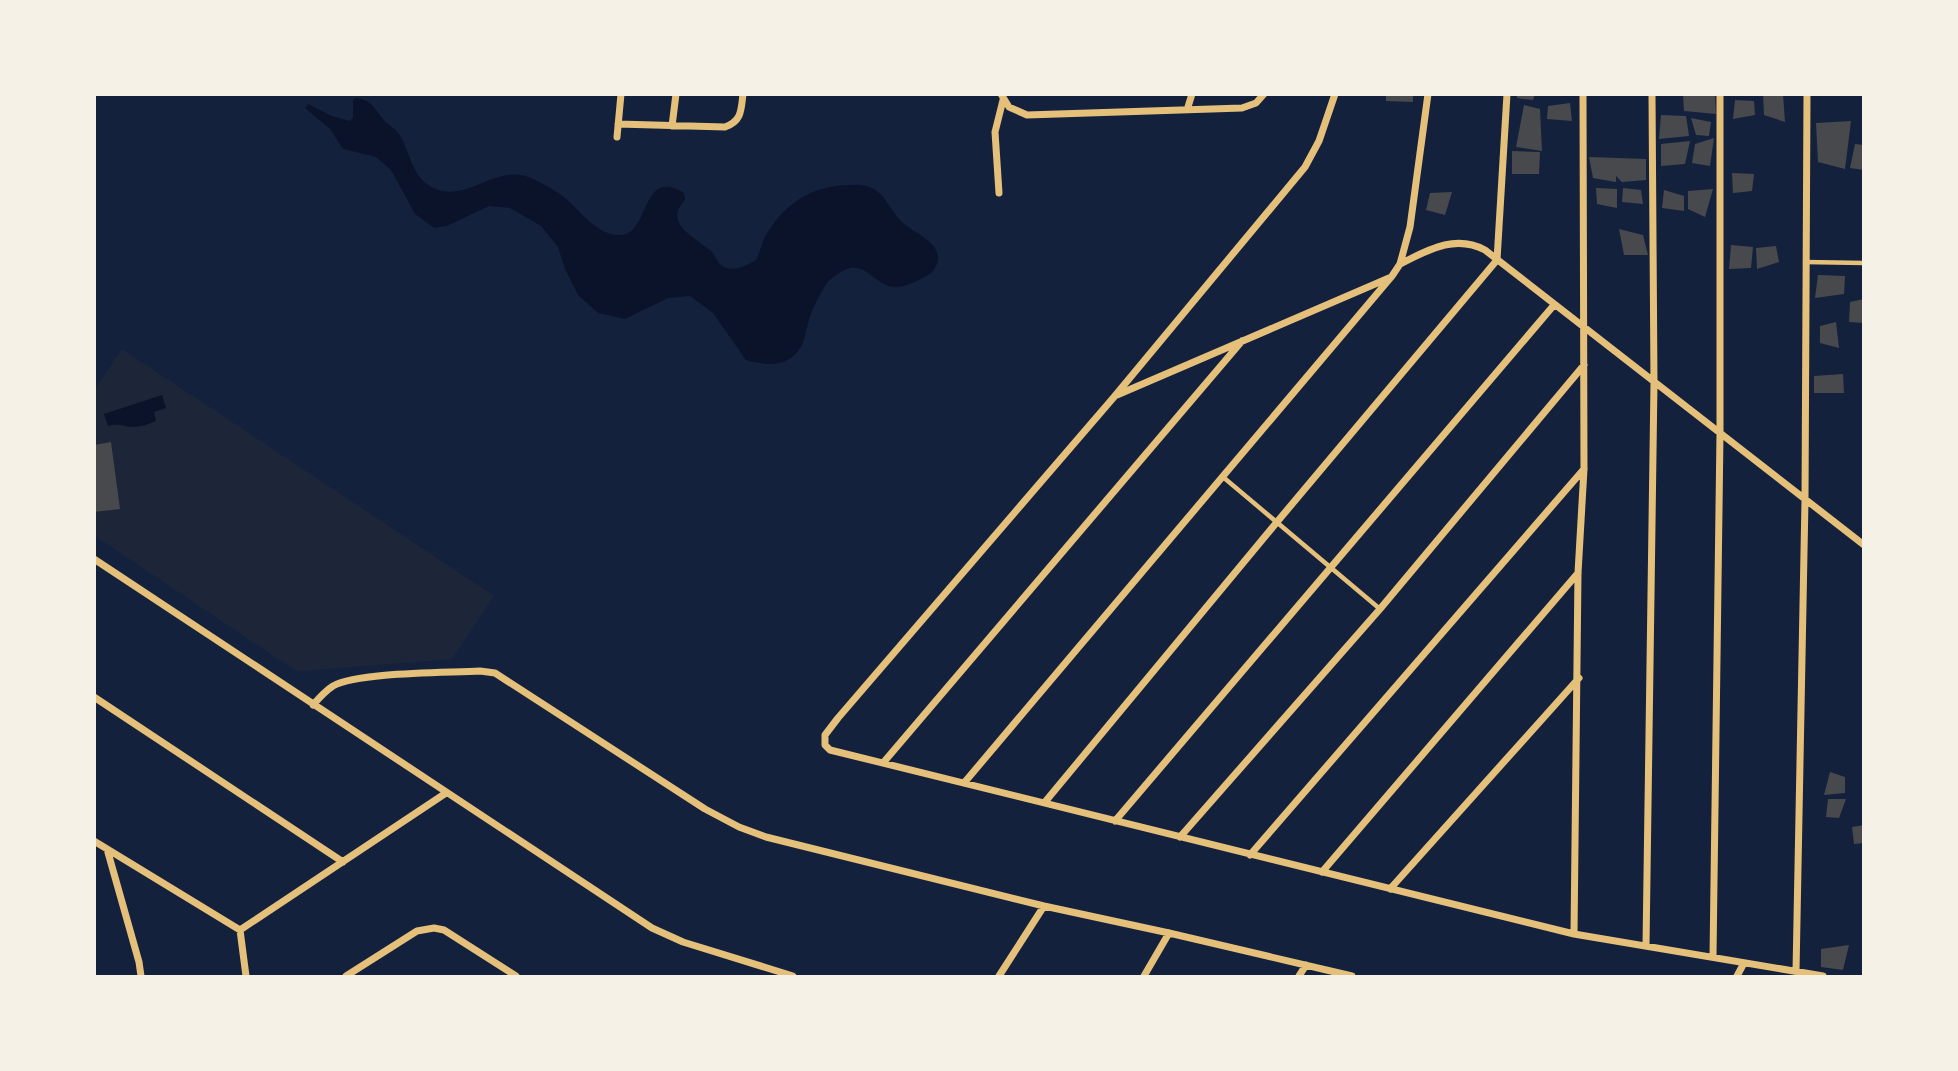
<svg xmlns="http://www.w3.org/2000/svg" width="1958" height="1071" font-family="Signika,sans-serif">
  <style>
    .green { fill: #1d2539 }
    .water { fill: #0b132b }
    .building { fill: #48494c }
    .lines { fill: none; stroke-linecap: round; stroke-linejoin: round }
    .service { stroke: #e5c07b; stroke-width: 4.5 }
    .minor { stroke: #e5c07b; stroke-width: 7 }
  </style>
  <rect width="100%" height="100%" fill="#14213d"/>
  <path class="green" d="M 122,349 L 494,596 L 452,659 L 301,671 L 293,669 L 95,536 L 95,389 Z"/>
  <path class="water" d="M 355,98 C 371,99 375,109 384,120 C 388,125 395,128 399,134 C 413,156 411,184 443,191 C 471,197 500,164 531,178 C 542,183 555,190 564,197 C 580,210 597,236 620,235 C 651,234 640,166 684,193 L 685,200 C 663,223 694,237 710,250 C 717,256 717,264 724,267 C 735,272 747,265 756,260 C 761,250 763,238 769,230 C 787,203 810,188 843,185 C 854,185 863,183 874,189 C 886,196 891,211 901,221 C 912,233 949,244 935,268 C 932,274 924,277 919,280 C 911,284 901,288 893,287 C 869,282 864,255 836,275 C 832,278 828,281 825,286 C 820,295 814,305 811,314 C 807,324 806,336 802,345 C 790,368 768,366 746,360 L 713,313 L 690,296 L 668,298 L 625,319 L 598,313 L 578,295 L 565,269 L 558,247 L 541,226 L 510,208 L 489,206 L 447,226 L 434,228 L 415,214 L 391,170 L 376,157 L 343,149 L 330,129 L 305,108 L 308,104 L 332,116 L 350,121 L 353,118 L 353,101 Z
    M 162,395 L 166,408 L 154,412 L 156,421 C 149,424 140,427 132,427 C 122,426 118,423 108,426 L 104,414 Z"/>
  <path class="building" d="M 1386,94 L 1413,94 L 1413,102 L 1386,101 Z
    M 1517,94 L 1535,94 L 1533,100 L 1517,98 Z
    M 1683,94 L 1715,94 L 1716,114 L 1684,111 Z
    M 1763,94 L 1783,94 L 1785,122 L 1764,115 Z
    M 1735,100 L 1754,101 L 1755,115 L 1733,119 Z
    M 1570,103 L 1572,121 L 1547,119 L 1548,106 Z
    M 1524,105 L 1540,109 L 1542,151 L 1516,147 Z
    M 1661,115 L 1686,116 L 1689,136 L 1659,139 Z
    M 1691,118 L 1711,122 L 1709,136 L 1696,135 Z
    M 1851,121 L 1845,169 L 1818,162 L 1816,123 Z
    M 1714,138 L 1710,166 L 1692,163 L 1695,144 Z
    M 1690,141 L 1685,164 L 1661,166 L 1661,144 Z
    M 1855,144 L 1864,145 L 1864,170 L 1850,168 Z
    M 1512,151 L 1540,152 L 1539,174 L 1512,174 Z
    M 1589,157 L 1646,159 L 1646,180 L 1622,182 L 1616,176 L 1616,182 L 1593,178 Z
    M 1732,173 L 1754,174 L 1752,191 L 1733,193 Z
    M 1596,188 L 1617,189 L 1617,208 L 1597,204 Z
    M 1623,188 L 1641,190 L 1643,204 L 1622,202 Z
    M 1713,189 L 1705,217 L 1688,209 L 1688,191 Z
    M 1664,190 L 1684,196 L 1684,211 L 1662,208 Z
    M 1452,192 L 1445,215 L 1426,210 L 1430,193 Z
    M 1619,229 L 1643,235 L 1648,255 L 1624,255 Z
    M 1731,245 L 1753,247 L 1751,268 L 1729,269 Z
    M 1776,246 L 1779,262 L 1757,269 L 1756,248 Z
    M 1818,275 L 1845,276 L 1844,294 L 1815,298 Z
    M 1864,299 L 1864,323 L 1849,322 L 1850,302 Z
    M 1836,322 L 1839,348 L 1820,343 L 1820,326 Z
    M 1843,374 L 1844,393 L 1814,393 L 1814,376 Z
    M 111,442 L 120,509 L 94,512 L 94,445 Z
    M 1830,772 L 1845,777 L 1845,793 L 1824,795 Z
    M 1828,799 L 1846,799 L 1839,818 L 1826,817 Z
    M 1864,825 L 1864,843 L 1854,844 L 1852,827 Z
    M 1849,945 L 1843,970 L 1821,967 L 1821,949 Z"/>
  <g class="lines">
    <path class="service" d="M 1805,262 L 1864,263
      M 1223,477 L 1380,609"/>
    <path class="minor" d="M 1001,94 L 1009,107 L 1027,115 L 1242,108 L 1256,103 L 1264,94
      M 1335,94 L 1319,141 L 1305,167 L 1114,397 L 838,718 L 825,735 L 825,745 L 830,750 L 1574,934 L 1823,976
      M 1187,110 L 1192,94
      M 618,124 L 725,127 C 742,121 741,110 743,94
      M 672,126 L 676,94
      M 617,137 L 621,94
      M 999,193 L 995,132 L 1003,100
      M 1400,264 C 1428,250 1455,234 1485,250 L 1864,545
      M 1117,395 L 1389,278
      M 94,559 L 652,928 L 683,942 L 793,976
      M 94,697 L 343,862
      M 313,705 C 319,698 325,691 333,686 C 359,672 446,673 480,671 L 495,673 L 705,809 L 739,827 L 766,837 L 1044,906 L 1169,933 L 1352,976
      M 883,763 L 1242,341
      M 964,783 L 1392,276 L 1400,264 L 1410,227 L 1428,94
      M 1045,802 L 1277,522 L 1497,260 L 1507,94
      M 1115,821 L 1554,305
      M 1180,837 L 1380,609 L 1584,365
      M 94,841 L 240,930
      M 107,849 L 139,962 L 141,976
      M 1250,855 L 1584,469
      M 1322,872 L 1578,573
      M 1390,889 L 1579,678
      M 240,930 L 446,793
      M 240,930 L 246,976
      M 1574,934 L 1578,573 L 1584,469 L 1583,94
      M 1646,946 L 1654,383 L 1652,94
      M 1713,957 L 1720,434 L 1720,94
      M 1796,972 L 1805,500 L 1807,94
      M 346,976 L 417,931 L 434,928 L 444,930 L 516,976
      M 999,976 L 1044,906
      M 1144,976 L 1169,933
      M 1299,976 L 1306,965
      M 1737,976 L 1744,963"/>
  </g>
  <rect width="1958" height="1071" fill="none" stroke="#f6f1e7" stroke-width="192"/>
</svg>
